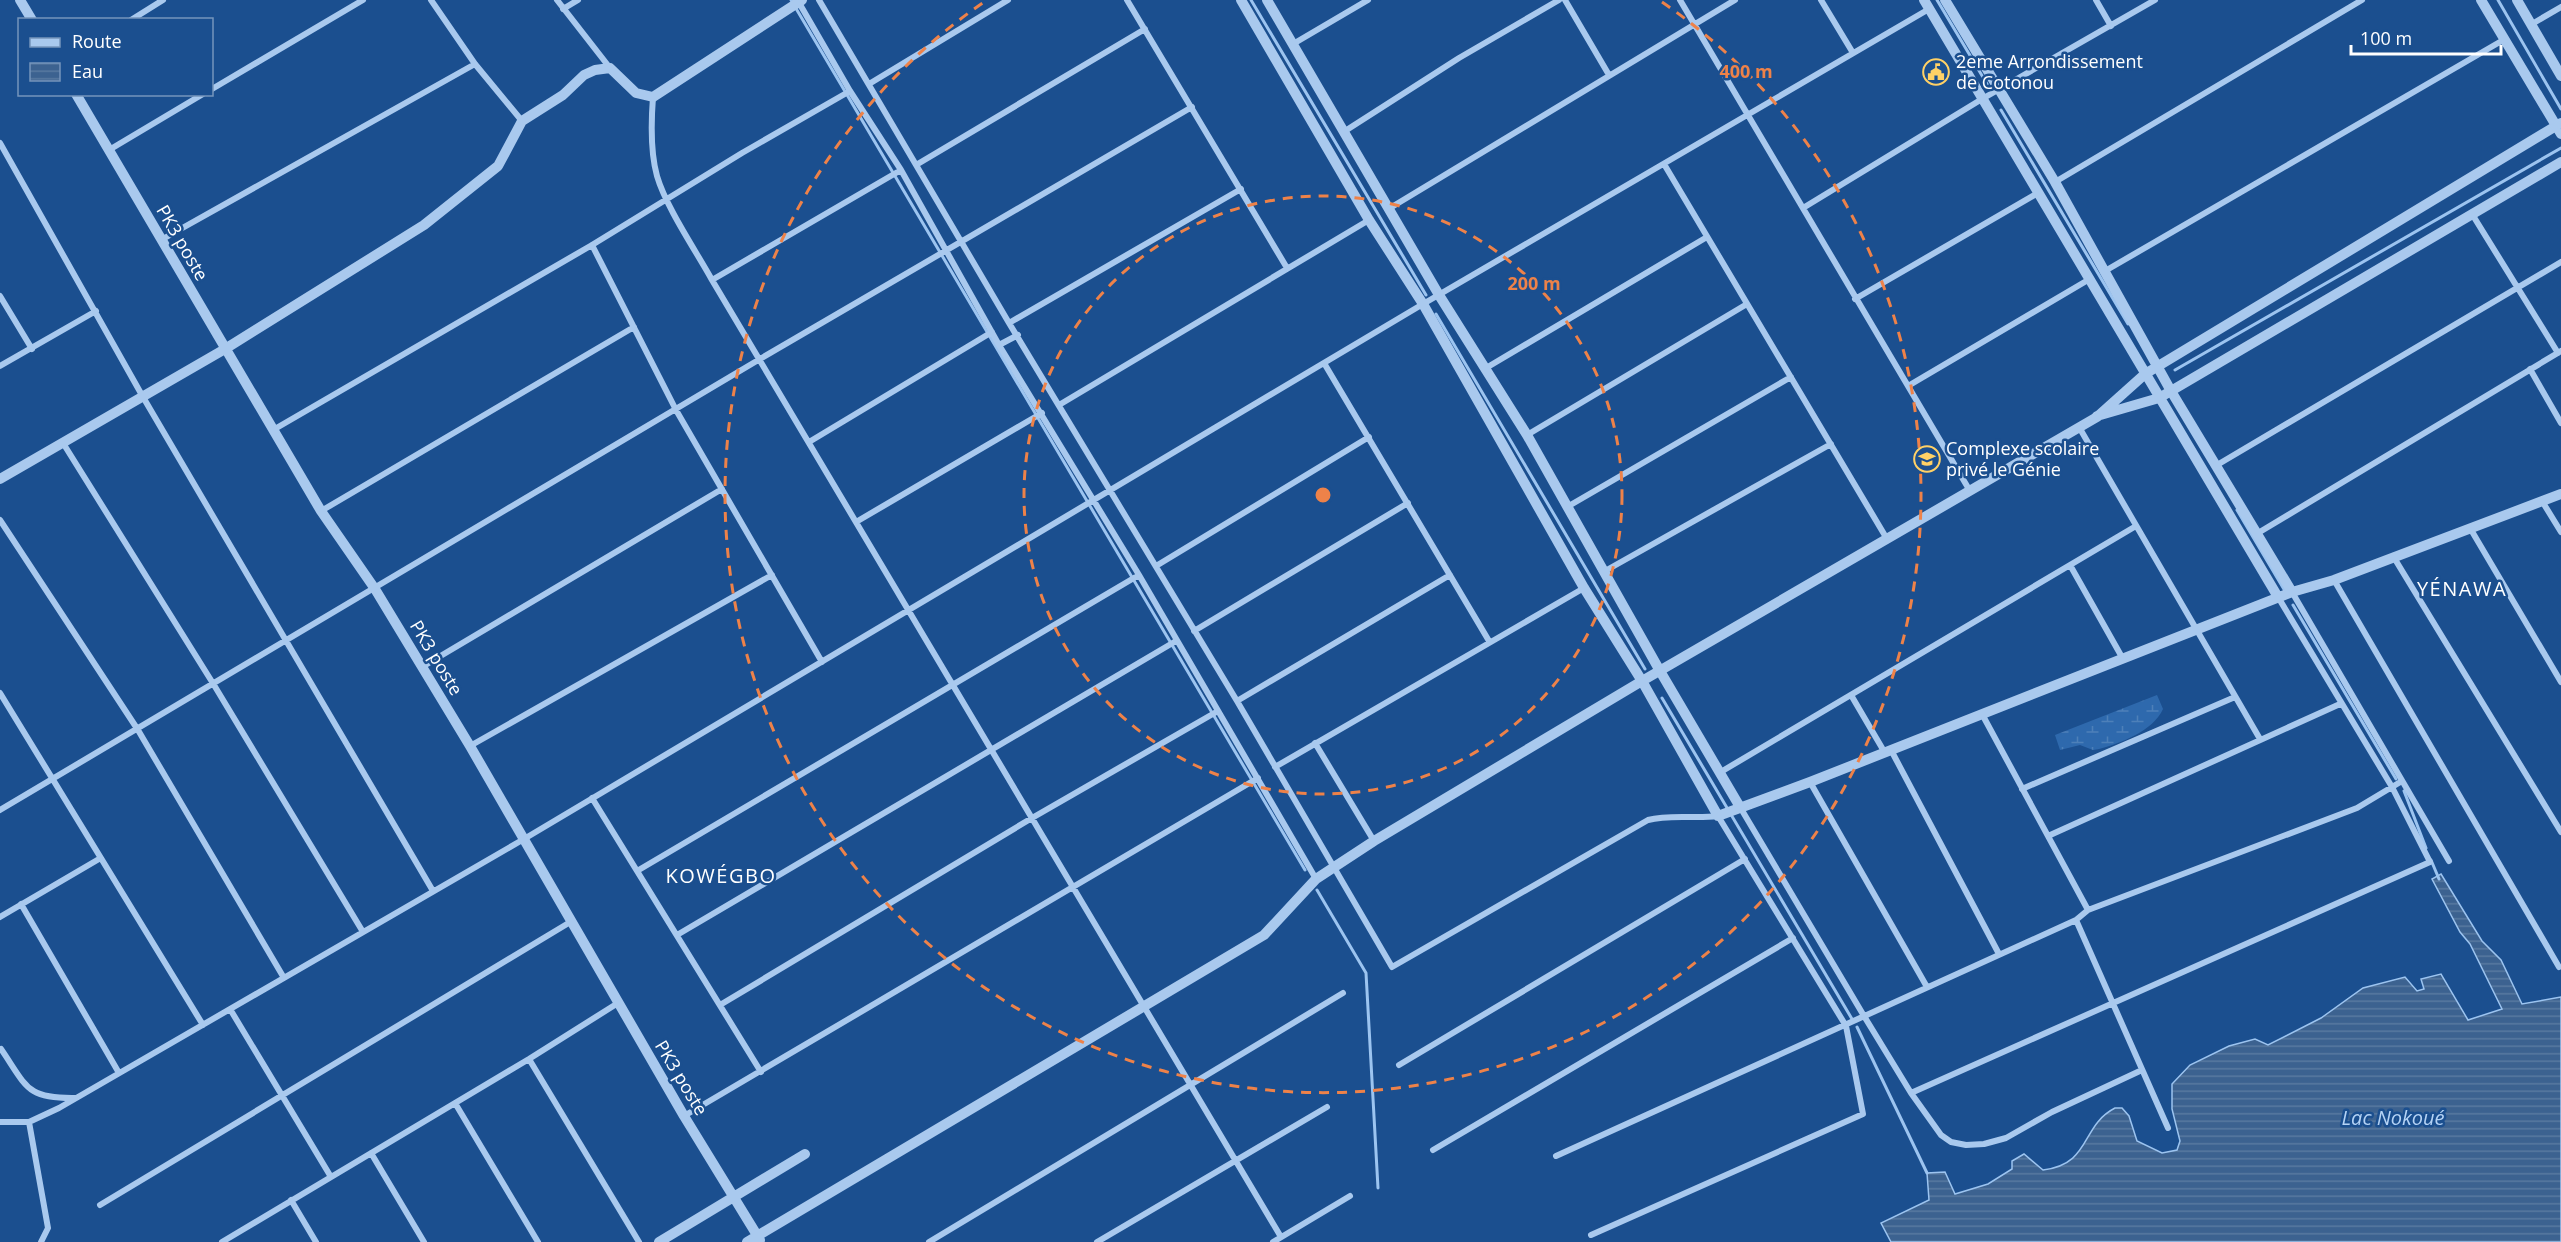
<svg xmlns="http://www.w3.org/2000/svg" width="2561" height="1242" font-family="'Open Sans',sans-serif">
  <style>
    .wetland { fill: url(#wetland-marsh) }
    .water { fill: url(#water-rules); stroke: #9cc4f0; stroke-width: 1.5 }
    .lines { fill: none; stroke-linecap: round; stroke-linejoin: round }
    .stream { stroke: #9cc4f0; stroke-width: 3 }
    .minor { stroke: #a9c9ee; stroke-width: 6 }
    .tertiary { stroke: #a9c9ee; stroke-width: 10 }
    .ring { fill: none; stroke: #ee8249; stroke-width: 3; stroke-dasharray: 10 8 }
    .labels { text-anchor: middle; stroke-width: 5; stroke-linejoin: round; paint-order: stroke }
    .poi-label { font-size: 18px; fill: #fff; stroke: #1b4f8f; text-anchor: start }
    .street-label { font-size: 18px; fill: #fff; stroke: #1b4f8f }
    .neighbourhood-label { font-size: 20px; letter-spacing: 1.5px; fill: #fff; stroke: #1b4f8f }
    .water-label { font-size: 20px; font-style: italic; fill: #b5d3f5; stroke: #1b4f8f }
    .centre { fill: #ee8249; stroke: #1b4f8f; stroke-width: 3 }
    .ring-label { font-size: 18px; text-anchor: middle; font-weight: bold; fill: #ee8249; stroke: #1b4f8f; stroke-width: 5; stroke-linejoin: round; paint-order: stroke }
  </style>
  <defs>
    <pattern id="wetland-marsh" width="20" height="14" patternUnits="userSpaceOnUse" patternTransform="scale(1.5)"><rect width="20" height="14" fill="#2e69ad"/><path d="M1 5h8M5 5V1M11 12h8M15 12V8" fill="none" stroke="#4d80b9"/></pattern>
    <pattern id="water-rules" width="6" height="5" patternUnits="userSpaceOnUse" patternTransform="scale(1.5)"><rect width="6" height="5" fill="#3c6290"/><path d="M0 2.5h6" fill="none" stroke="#597aa1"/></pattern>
  </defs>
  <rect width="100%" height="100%" fill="#1b4f8f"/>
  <path class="wetland" d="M 2157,695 L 2163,709 C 2153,731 2121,743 2099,749 L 2093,750 L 2080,745 L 2060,750 L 2055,735 Z"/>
  <path class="water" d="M 2441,874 L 2482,941 L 2501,960 L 2522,1004 L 2561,997 L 2561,1242 L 1891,1242 L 1881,1223 L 1929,1200 L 1927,1173 L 1945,1172 L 1955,1194 L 1988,1184 L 2012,1169 L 2012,1161 L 2024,1154 L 2043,1170 C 2092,1164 2080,1126 2115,1108 L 2122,1108 L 2129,1116 L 2137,1141 L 2162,1153 L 2177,1150 L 2180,1141 L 2172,1109 L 2172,1084 L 2190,1065 L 2229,1046 L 2255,1039 L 2268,1045 L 2321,1018 L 2363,988 L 2405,977 L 2417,991 L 2424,989 L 2421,979 L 2441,974 L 2468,1020 L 2502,1009 L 2470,944 L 2460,932 L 2432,879 Z"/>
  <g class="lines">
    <path class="stream" d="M 791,0 L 1305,870
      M 1251,0 L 1426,295
      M 1937,0 L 1987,84
      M 2498,0 L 2561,109
      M 2001,110 L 2128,324
      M 1436,314 L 1645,669
      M 2175,370 L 2561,148
      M 2237,510 L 2285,591
      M 2293,605 L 2396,779
      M 1662,698 L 1852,1019
      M 2404,791 L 2426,848
      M 2431,860 L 2439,879
      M 1317,890 L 1366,973 L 1378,1188
      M 1857,1027 L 1927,1173"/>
    <path class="minor" d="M 431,0 L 475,64 L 522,121
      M 557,0 L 610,68
      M 819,0 L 1009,323 L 1237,701 L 1392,967 L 1648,820 C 1670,814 1695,819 1718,816 L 1846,1026 L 1863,1114 L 1591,1235
      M 1127,0 L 1287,268
      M 1565,0 L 1609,75
      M 1680,0 L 1970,491
      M 1821,0 L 1853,53
      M 2096,0 L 2111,26
      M 798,1 L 850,91 L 901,170 L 999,345 L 1139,575 L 1316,879
      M 563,9 L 578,0
      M 131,20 L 163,0
      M 2532,24 L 2561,7
      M 1293,44 L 1368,0
      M 869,84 L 1008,0
      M 212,89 L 363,0
      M 653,97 C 651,123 650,151 657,176 C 666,207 696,251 712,280 L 1281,1237
      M 1345,131 L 1459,58 L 1559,0
      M 0,143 L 143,397 L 433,891
      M 109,150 L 203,94
      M 1664,164 L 1887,539
      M 916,165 L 1145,29
      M 2055,182 L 2362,0
      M 1390,208 L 1735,0
      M 1803,208 L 1982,99 L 2155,0
      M 2472,214 L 2558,353
      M 161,240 L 475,64
      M 592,245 L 676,410 L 822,662
      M 2105,271 L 2505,39
      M 712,280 L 901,170
      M 0,296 L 32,349
      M 1855,299 L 2038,193
      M 1009,323 L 1241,189
      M 999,345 L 1018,335
      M 1324,363 L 1489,641
      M 0,366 L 96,311
      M 1486,368 L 1707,237
      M 2530,369 L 2561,423
      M 1908,386 L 2088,280
      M 1059,405 L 1369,220
      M 2079,427 L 2260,739
      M 273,430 L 592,245 L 742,153 L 850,91
      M 1527,435 L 1747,304
      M 809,442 L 992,332
      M 63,443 L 214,685 L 363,932
      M 2217,465 L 2561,262
      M 2542,501 L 2561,532
      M 1567,507 L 1791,377
      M 321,511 L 634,327
      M 0,520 L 138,730 L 284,978
      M 856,522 L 1042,413
      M 2470,528 L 2561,682
      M 2258,533 L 2561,351
      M 2393,556 L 2561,832
      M 2070,565 L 2123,659
      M 1156,566 L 1369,437
      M 1605,571 L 1831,444
      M 2334,580 L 2559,967
      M 2292,592 L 2449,861
      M 1194,631 L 1408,503
      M 422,667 L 722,489
      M 0,693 L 203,1025
      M 1851,695 L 1885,753
      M 1237,701 L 1450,575
      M 1982,714 L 2088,910
      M 1315,743 L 1374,841
      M 470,746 L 772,575
      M 1891,750 L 1999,954
      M 1275,767 L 1584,588
      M 1719,773 L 2136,526
      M 1810,782 L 1927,987
      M 2022,789 L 2235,697
      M 592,798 L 761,1072
      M 1740,807 L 1864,1016 L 1911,1093 L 1941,1135 L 1951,1142 L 1966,1145 L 1984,1144 L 2006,1138 L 2052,1112 L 2142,1070
      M 0,810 L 760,359 L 1192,107
      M 2048,836 L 2340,704
      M 637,871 L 1139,575
      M 21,904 L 119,1073
      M 0,917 L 99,859
      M 2076,920 L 2168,1128
      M 677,935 L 1176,641
      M 720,1005 L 1032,818 L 1218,711
      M 230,1009 L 331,1177
      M 1,1049 C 27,1087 26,1099 76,1098
      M 529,1059 L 639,1242
      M 1399,1065 L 1745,859
      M 1911,1093 L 2430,862 L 2392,787 L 2278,597
      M 455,1103 L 538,1242
      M 684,1116 L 1258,778
      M 0,1122 L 29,1122 L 59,1108 L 524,839 L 1423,304 L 1929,9
      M 29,1122 L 48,1228 L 41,1242
      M 1433,1150 L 1793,938
      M 371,1153 L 424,1242
      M 1556,1156 L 2076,920 L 2088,910 L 2357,808 L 2402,781
      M 291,1200 L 316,1242
      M 100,1205 L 572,921
      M 222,1242 L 529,1059 L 618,1003
      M 929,1242 L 1343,993
      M 1097,1242 L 1327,1107
      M 1273,1242 L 1350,1196"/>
    <path class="tertiary" d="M 20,0 L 32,20
      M 1241,0 L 1369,220 L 1423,304 L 1584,588 L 1642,681 L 1718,816 L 1810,782 L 2292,592 L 2334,580 L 2561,494
      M 1267,0 L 1439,295 L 1527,435 L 1660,671 L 1740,807
      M 1924,0 L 2278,597
      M 1945,0 L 2055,182 L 2171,391 L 2292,592
      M 2481,0 L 2561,134
      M 2517,0 L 2561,76
      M 76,94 L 321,511 L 375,589 L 470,746 L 684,1116 L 760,1240
      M 2097,416 L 2159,398 L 2561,162
      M 0,479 L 225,349 L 424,225 L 498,166 L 522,121 L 563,95 L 584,75 L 595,70 L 610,68 L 636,93 L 653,97 L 802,0
      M 659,1242 L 805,1154
      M 747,1242 L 1264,935 L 1316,879 L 1374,841 L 1642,681 L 2097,417 L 2145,374 L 2561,123"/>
  </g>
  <g class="ring">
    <circle cx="1323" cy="495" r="299"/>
    <path d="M1662 2A598 598 0 1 1 984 2"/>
  </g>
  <defs>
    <g id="civic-ring" transform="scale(1.35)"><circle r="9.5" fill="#1b4f8f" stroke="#ffd166" stroke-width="1.5"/><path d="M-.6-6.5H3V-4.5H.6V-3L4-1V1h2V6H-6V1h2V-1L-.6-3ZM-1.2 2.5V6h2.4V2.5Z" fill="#ffd166"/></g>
    <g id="school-ring" transform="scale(1.35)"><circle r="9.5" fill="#1b4f8f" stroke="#ffd166" stroke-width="1.5"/><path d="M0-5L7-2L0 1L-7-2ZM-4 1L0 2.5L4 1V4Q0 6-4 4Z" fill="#ffd166"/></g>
  </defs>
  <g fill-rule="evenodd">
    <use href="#civic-ring" x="1936" y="72"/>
    <use href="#school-ring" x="1927" y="459"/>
  </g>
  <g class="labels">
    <g class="poi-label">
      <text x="1956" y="68">2eme Arrondissement<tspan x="1956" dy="21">de Cotonou</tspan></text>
      <text x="1946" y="455">Complexe scolaire<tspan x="1946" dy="21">privé le Génie</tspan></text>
    </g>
    <g class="street-label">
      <text transform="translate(182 243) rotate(60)" y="6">PK3 poste</text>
      <text transform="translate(436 658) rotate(59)" y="6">PK3 poste</text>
      <text transform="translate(681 1078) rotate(59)" y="6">PK3 poste</text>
    </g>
    <g class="neighbourhood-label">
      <text x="2462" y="596">YÉNAWA</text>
      <text x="721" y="883">KOWÉGBO</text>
    </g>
    <g class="water-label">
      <text x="2393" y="1125">Lac Nokoué</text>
    </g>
  </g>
  <circle cx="1323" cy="495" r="9" class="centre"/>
  <g class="ring-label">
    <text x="1746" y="78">400 m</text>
    <text x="1534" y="290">200 m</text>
  </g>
  <rect x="18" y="18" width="195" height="78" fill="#1b4f8f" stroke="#7695bc" stroke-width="1.5"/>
  <rect x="30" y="38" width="30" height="9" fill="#a9c9ee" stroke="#7695bc" stroke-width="1.5"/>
  <text x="72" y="48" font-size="18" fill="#ffffff">Route</text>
  <rect x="30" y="63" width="30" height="18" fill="url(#water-rules)" stroke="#7695bc" stroke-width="1.5"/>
  <text x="72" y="78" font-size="18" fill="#ffffff">Eau</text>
  <path d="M2351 45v9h150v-9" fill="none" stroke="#ffffff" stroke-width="3"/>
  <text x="2360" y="45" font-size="18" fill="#ffffff" stroke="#1b4f8f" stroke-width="4.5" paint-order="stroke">100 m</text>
</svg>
